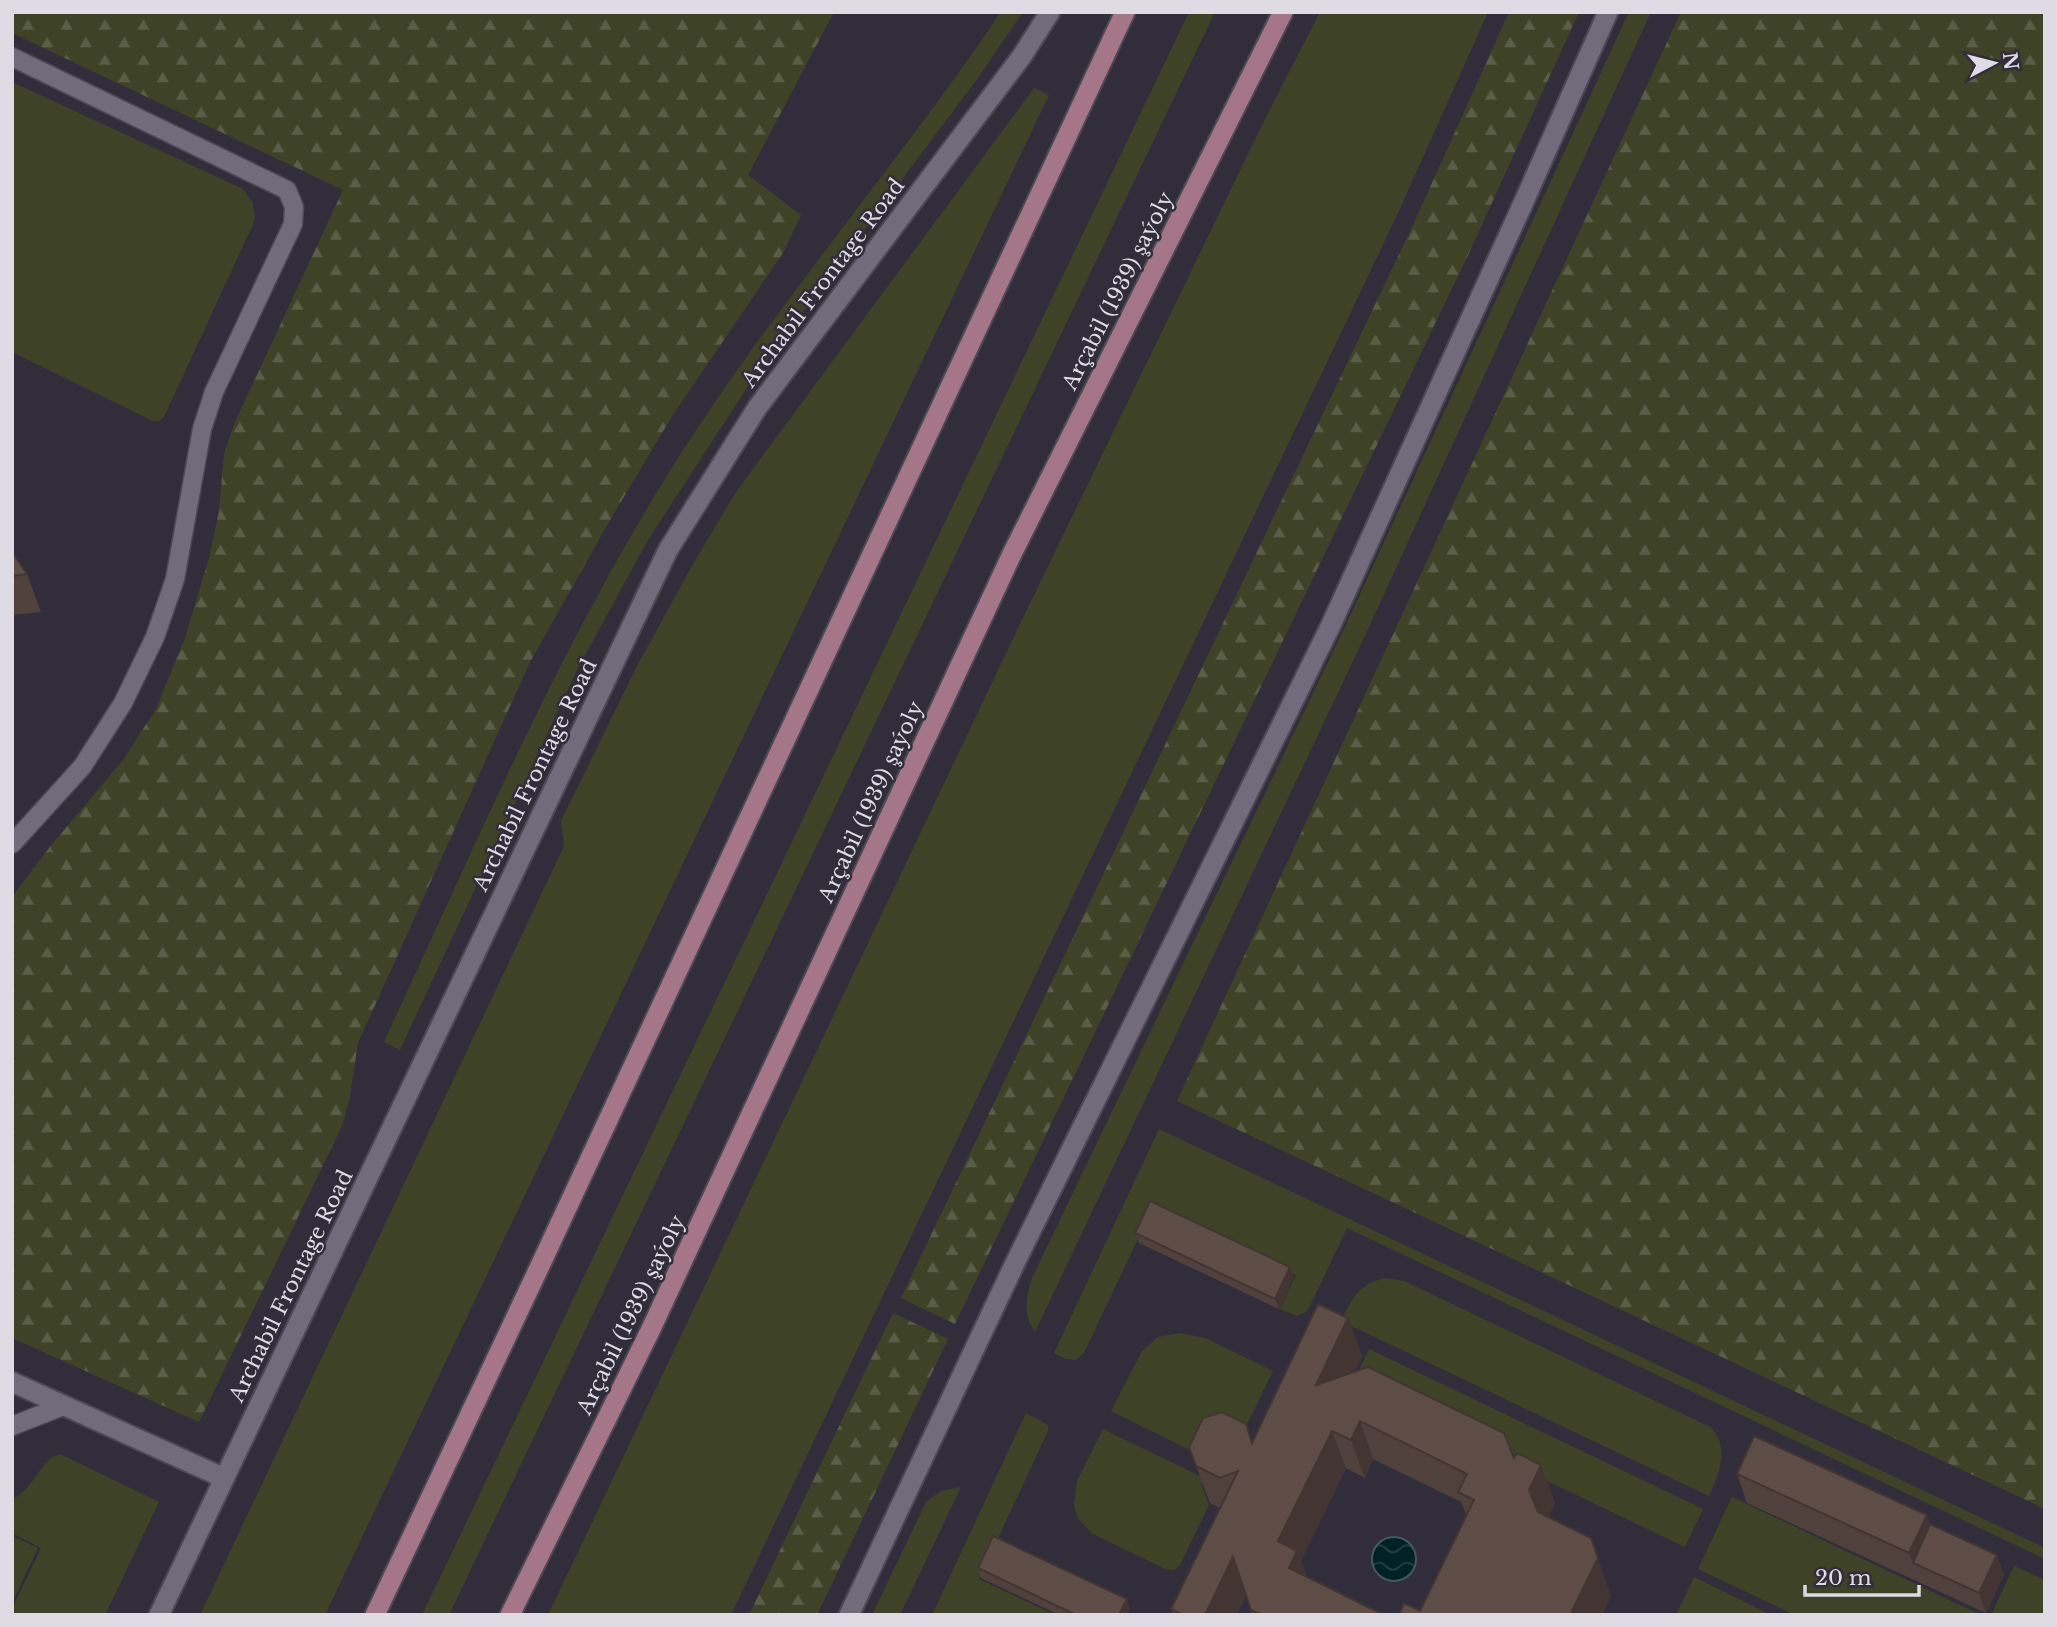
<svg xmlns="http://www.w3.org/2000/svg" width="2057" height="1627" font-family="'Libre Baskerville',serif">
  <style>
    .green { fill: #3e4328 }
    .forest { fill: url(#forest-firs) }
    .water { fill: url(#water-waves); stroke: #43595f; stroke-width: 2 }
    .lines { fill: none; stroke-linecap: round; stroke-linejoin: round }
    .service-casing { stroke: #4d4854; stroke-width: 21 }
    .minor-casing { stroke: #4d4854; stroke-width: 23 }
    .tertiary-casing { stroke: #4d4854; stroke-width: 23 }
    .primary-casing { stroke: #4d4854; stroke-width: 23 }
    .service { stroke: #716b7b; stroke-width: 18 }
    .minor { stroke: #716b7b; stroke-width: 19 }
    .tertiary { stroke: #716b7b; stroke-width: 19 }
    .primary { stroke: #a57688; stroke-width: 19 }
    .wall { fill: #51413d }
    .shaded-wall { fill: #423532 }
    .building { fill: #5e4c47; stroke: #423532; stroke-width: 2 }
    .labels { text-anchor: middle; stroke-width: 5; stroke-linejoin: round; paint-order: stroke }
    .street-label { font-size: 21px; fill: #dedbe4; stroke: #322d3b }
  </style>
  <defs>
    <pattern id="forest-firs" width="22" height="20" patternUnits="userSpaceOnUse" patternTransform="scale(1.75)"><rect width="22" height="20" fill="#3e4328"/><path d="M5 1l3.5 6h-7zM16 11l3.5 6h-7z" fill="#595e47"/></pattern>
    <pattern id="water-waves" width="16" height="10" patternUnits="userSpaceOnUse" patternTransform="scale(1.75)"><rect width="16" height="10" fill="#002126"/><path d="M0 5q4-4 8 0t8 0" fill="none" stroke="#254145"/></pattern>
  </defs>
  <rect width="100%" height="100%" fill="#322d3b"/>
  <path class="green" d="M 1001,12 L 1023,12 L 978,78 L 754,377 L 648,540 L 577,670 L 400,1050 L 384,1042 C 473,850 556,654 668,474 C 768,313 895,169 1001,12 Z
    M 1189,12 L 1215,12 L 449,1615 L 422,1615 Z
    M 1320,12 L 1488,12 L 1398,213 L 731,1615 L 548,1615 L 1020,624 L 1266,117 Z
    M 1629,12 L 1651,12 L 1363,640 L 1035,1332 C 1022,1314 1026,1295 1033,1276 L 1343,631 Z
    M 12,82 L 243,189 L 253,203 L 255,220 L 164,417 L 159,421 L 153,421 L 12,352 Z
    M 1034,88 L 1049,95 L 325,1615 L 200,1615 L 564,846 L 561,821 L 638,664 L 693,564 L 736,492 Z
    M 1159,1129 L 2045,1548 L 2045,1559 L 1347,1228 L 1311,1304 L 1306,1312 L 1297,1316 L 1280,1309 L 1296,1275 L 1153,1207 L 1084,1353 L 1076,1360 L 1066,1359 L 1054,1353 Z
    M 1385,1278 L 1404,1281 L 1710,1427 C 1731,1447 1719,1474 1709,1496 L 1341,1321 C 1352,1298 1359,1284 1385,1278 Z
    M 1180,1333 L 1205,1338 L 1273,1371 L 1236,1447 L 1212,1461 L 1111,1411 L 1142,1351 L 1158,1337 Z
    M 1369,1349 L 1703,1509 L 1685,1547 L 1380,1401 L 1340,1410 Z
    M 1026,1413 L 1048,1425 L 1048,1431 L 979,1579 L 1055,1615 L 932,1615 Z
    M 1103,1429 L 1204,1478 L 1201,1484 L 1209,1505 L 1180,1565 L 1174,1570 L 1165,1569 L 1093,1534 L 1078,1519 L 1074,1506 L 1077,1481 Z
    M 60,1454 L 159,1502 L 105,1615 L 12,1615 L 12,1609 L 41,1548 L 12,1533 L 12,1499 C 35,1489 39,1460 60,1454 Z
    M 961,1487 L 900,1615 L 872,1615 L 926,1502 L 941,1491 Z
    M 1732,1497 L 1981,1615 L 1795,1615 L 1698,1569 Z
    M 12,1536 L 38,1548 L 12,1603 Z
    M 2014,1566 L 2045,1580 L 2045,1615 L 1991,1615 Z
    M 1694,1577 L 1771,1615 L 1676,1615 Z"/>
  <path class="forest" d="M 12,12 L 834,12 L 748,175 L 801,215 L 783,253 L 674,413 L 610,520 L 530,662 L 358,1043 L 349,1102 L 342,1126 L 199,1422 L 12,1338 L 12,897 L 49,848 L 123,760 L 156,709 L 185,638 L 209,558 L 219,511 L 224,454 L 235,422 L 343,190 L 12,33 Z
    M 1509,12 L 1579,12 L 1469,253 L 955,1324 L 901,1298 L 1414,223 Z
    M 1681,12 L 2045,12 L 2045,1509 L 1177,1101 Z
    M 893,1313 L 948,1339 L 817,1615 L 749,1615 Z"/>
  <path class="water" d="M1372 1559a22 22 0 1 1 44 0a22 22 0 1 1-44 0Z"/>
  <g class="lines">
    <g class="service-casing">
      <path id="service" d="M 12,57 L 287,190 L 294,207 L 293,224 L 214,392 L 202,429 L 175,579 L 155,637 L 123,703 L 82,767 L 12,844
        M 12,1426 L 63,1406"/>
    </g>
    <g class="minor-casing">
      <path id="minor" d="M 12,1382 L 224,1478
        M 159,1615 L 668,550 L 757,408 L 1022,56 L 1050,12"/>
    </g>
    <g class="tertiary-casing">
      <path id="tertiary" d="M 849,1615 L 1016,1261 L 1330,627 L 1526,197 L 1608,12"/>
    </g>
    <g class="primary-casing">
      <path id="primary" d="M 375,1615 L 539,1268 L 1125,12
        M 510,1615 L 651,1329 L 1011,556 L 1283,12"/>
    </g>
    <use href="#service" class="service"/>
    <use href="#minor" class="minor"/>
    <use href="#tertiary" class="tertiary"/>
    <use href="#primary" class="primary"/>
  </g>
  <path class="wall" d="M 12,552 L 27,574 L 41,612 L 12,615 Z
    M 1135,1233 L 1294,1277 L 1279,1309 L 1139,1243 Z
    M 1348,1318 L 1362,1356 L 1354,1372 L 1514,1458 L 1541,1465 L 1555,1503 L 1548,1517 L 1611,1596 L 1602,1615 L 1399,1615 L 1420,1611 L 1467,1516 L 1461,1502 L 1373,1459 L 1365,1478 L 1346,1468 L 1301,1561 L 1307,1577 L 1384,1615 L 1253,1615 L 1246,1595 L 1237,1615 L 1173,1615 L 1171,1609 L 1220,1508 L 1210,1503 L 1189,1447 L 1252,1441 Z
    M 1737,1474 L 1927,1515 L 1930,1524 L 1997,1555 L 2004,1575 L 1986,1613 L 1747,1503 Z
    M 978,1568 L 1130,1609 L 1128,1615 L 1059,1615 L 981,1578 Z"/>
  <path class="shaded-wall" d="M 1290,1267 L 1294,1277 L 1279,1309 L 1275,1299 Z
    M 1348,1318 L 1362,1356 L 1329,1423 L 1316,1385 Z
    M 1360,1421 L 1373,1459 L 1365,1478 L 1351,1440 Z
    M 1332,1431 L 1346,1468 L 1301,1561 L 1311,1589 L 1302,1606 L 1278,1541 Z
    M 1541,1465 L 1555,1503 L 1543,1528 L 1529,1490 Z
    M 1927,1515 L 1937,1544 L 1913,1563 L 1909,1553 Z
    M 1591,1538 L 1611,1596 L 1602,1615 L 1570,1615 Z
    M 1997,1555 L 2004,1575 L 1986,1613 L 1979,1593 Z
    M 1233,1557 L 1247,1594 L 1237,1615 L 1205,1615 Z
    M 1127,1599 L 1130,1609 L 1128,1615 L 1119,1615 Z"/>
  <path class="building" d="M 12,552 L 27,574 L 12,576 Z
    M 1150,1201 L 1290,1267 L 1275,1299 L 1135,1233 Z
    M 1318,1304 L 1348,1318 L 1316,1385 L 1368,1367 L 1504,1433 L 1514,1458 L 1517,1453 L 1541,1465 L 1529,1490 L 1538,1512 L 1591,1538 L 1598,1558 L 1570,1615 L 1399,1615 L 1404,1603 L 1420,1611 L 1474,1500 L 1458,1492 L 1467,1474 L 1360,1421 L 1351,1440 L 1332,1431 L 1278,1541 L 1297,1551 L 1289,1568 L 1384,1615 L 1262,1615 L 1251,1610 L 1233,1557 L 1205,1615 L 1183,1615 L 1171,1609 L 1238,1471 L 1220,1478 L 1196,1466 L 1189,1447 L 1203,1418 L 1222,1412 L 1246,1424 L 1252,1443 Z
    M 1754,1436 L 1927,1515 L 1909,1553 L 1737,1474 Z
    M 1930,1524 L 1997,1555 L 1979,1593 L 1913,1563 Z
    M 993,1536 L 1127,1599 L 1119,1615 L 1076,1615 L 978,1568 Z"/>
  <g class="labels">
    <g class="street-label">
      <text transform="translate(823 283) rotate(-53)" y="7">Archabil Frontage Road</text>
      <text transform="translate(1118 291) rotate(-63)" y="7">Arçabil (1939) şaýoly</text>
      <text transform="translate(535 775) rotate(-64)" y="7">Archabil Frontage Road</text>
      <text transform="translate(871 802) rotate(-65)" y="7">Arçabil (1939) şaýoly</text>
      <text transform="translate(291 1286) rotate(-64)" y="7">Archabil Frontage Road</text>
      <text transform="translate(631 1315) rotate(-64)" y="7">Arçabil (1939) şaýoly</text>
    </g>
  </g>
  <rect width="2057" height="1627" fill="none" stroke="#dedbe4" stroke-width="28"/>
  <g transform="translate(1994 63) rotate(83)" stroke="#322d3b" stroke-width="5" paint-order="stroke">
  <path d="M0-5L12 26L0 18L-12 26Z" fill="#dedbe4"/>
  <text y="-10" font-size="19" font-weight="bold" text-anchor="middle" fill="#dedbe4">N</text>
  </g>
  <path d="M1805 1585v10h114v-10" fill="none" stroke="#dedbe4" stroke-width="3.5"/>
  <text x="1815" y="1585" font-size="21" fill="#dedbe4" stroke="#322d3b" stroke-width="5" paint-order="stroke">20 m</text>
</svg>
